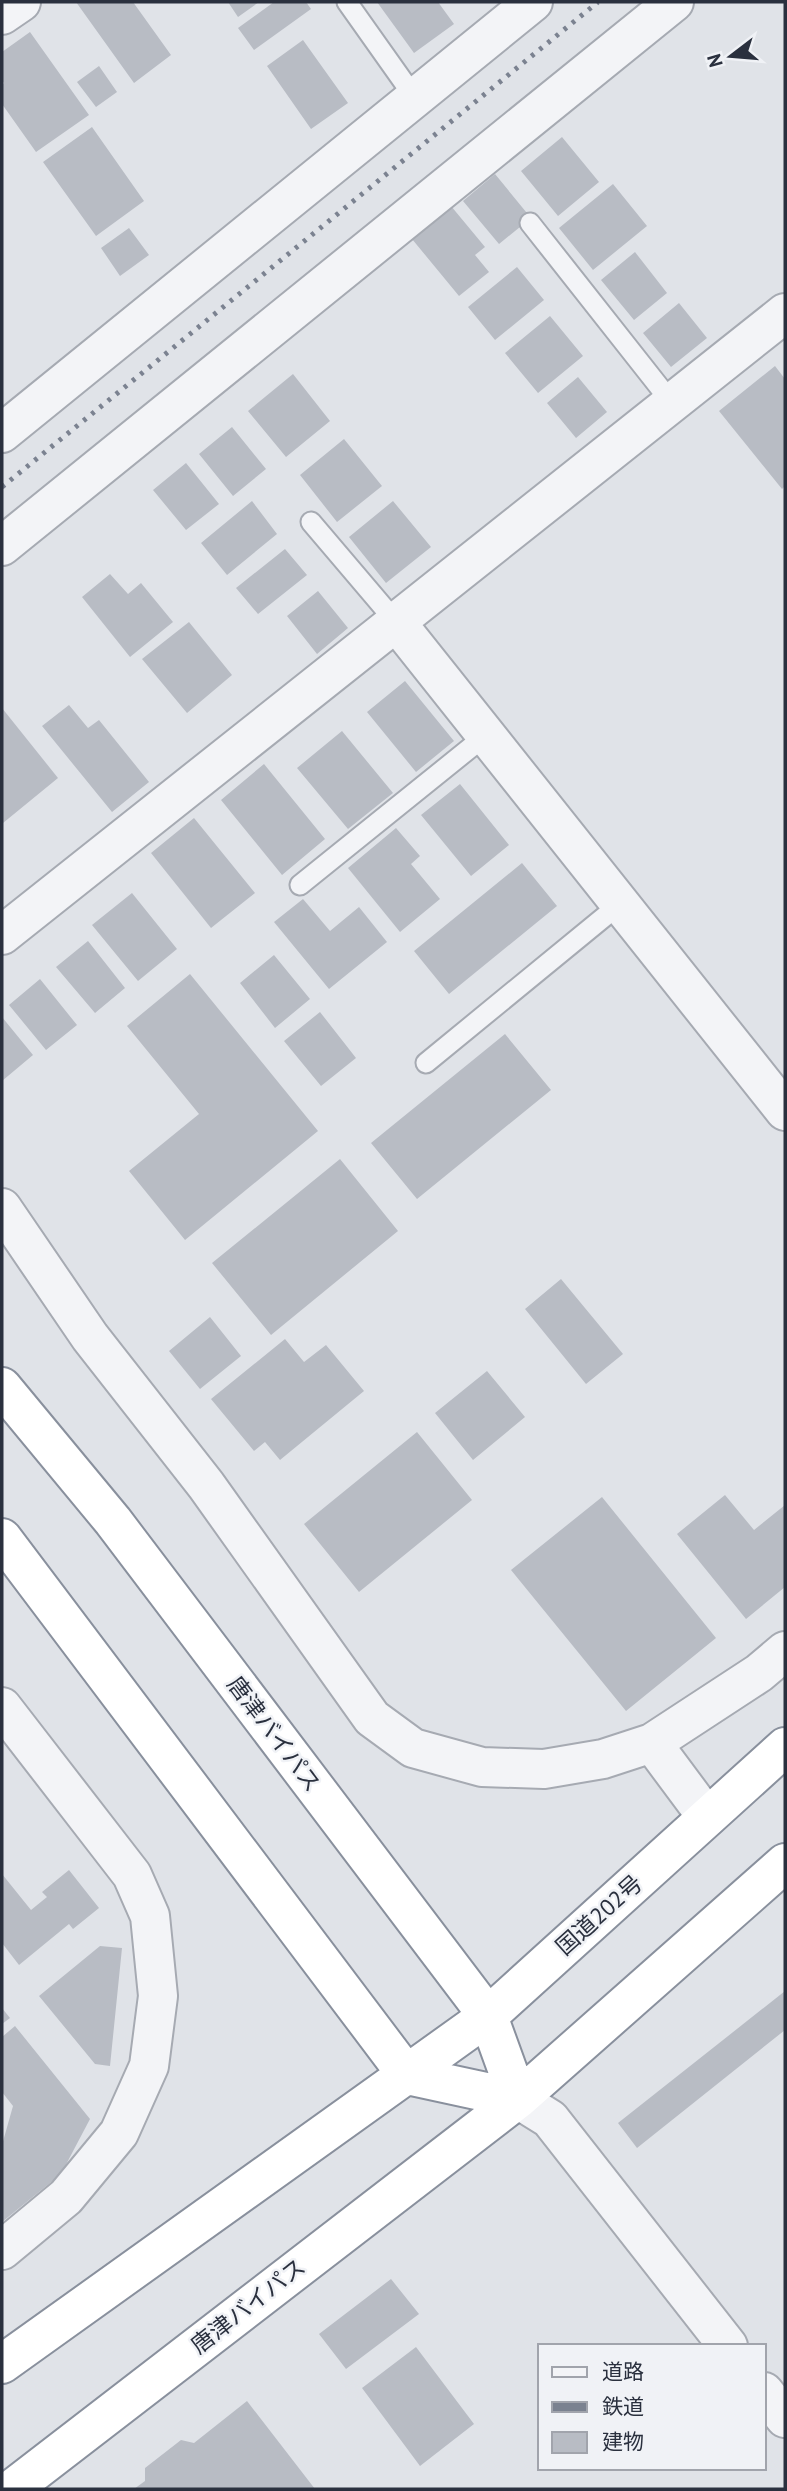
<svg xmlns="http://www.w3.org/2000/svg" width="787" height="2491" font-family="'PT Sans','Noto Sans JP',sans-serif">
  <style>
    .building { fill: #b8bcc4 }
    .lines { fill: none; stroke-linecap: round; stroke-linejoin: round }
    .lane-casing { stroke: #a6aab2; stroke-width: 23 }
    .street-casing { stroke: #a6aab2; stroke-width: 42 }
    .highway-casing { stroke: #89909d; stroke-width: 42 }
    .lane { stroke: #f3f4f7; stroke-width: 19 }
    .street { stroke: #f3f4f7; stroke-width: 38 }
    .highway { stroke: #fff; stroke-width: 38 }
    .rail { stroke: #7b8290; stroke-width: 5; stroke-dasharray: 3.5 7; stroke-linecap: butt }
    .labels { text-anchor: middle; stroke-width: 5; stroke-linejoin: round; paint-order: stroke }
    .street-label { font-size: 23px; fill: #2a303e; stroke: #f0f2f6 }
  </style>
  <rect width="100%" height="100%" fill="#e0e3e8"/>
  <path class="building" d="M 76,2 L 133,2 L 171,55 L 134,83 Z
    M 228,2 L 259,2 L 238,17 Z
    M 274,2 L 306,2 L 311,9 L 254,50 L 238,28 Z
    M 377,2 L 438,2 L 454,24 L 414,53 Z
    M 30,32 L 89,115 L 36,152 L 2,104 L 2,85 L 4,83 L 2,81 L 2,52 Z
    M 303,40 L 348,103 L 311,129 L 267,66 Z
    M 99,66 L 117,92 L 96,107 L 77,82 Z
    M 92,127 L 144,201 L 96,236 L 43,162 Z
    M 562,137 L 599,182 L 558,216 L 521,171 Z
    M 495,174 L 531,218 L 499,244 L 463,201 Z
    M 613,184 L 647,226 L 593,270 L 559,228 Z
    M 451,206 L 485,247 L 475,255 L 489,272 L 459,296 L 412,239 Z
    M 129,228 L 149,255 L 120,276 L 101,248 Z
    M 635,252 L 667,293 L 634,320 L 601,280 Z
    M 517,267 L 544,300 L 495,340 L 468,307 Z
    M 679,303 L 707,338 L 671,367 L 643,333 Z
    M 550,316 L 583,356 L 538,393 L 505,353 Z
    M 775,366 L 785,379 L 785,486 L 782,489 L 719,411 Z
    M 293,374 L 330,421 L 286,457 L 248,411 Z
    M 578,377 L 607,412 L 576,438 L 547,403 Z
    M 232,427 L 266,469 L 233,496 L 199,454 Z
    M 344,439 L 382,486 L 337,522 L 300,475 Z
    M 186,463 L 219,504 L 186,530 L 153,490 Z
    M 252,501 L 277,534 L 227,575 L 201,543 Z
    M 393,501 L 431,547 L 386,583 L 349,537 Z
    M 285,549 L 307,575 L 258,614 L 236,588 Z
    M 110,574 L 128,594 L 141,583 L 173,622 L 130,657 L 82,597 Z
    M 318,591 L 348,628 L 317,654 L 287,616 Z
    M 189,622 L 232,675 L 187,713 L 142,659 Z
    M 405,681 L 454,741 L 416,772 L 367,712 Z
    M 69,705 L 88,728 L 99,720 L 149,782 L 112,812 L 42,726 Z
    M 2,708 L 58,778 L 3,823 L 2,821 Z
    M 342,731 L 393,793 L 348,829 L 297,768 Z
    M 264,764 L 325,839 L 282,875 L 221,800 Z
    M 460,784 L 509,845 L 471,876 L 421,815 Z
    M 194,818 L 255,893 L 211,928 L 151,853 Z
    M 396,828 L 420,856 L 411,864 L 440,899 L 400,932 L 348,868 Z
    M 522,863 L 557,906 L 449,994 L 414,951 Z
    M 132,893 L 177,949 L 138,981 L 92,925 Z
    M 303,899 L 330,931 L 359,907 L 387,942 L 329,989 L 274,922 Z
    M 88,941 L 125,988 L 95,1013 L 56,967 Z
    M 274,955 L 310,999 L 275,1028 L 240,983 Z
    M 190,974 L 318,1131 L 185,1240 L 129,1171 L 199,1114 L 127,1026 Z
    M 40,979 L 77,1025 L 46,1050 L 9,1005 Z
    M 320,1012 L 356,1058 L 321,1086 L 284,1041 Z
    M 2,1017 L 33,1055 L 2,1081 Z
    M 505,1034 L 551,1090 L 417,1199 L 371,1143 Z
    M 340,1159 L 398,1231 L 271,1335 L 212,1263 Z
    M 561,1279 L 623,1354 L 586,1384 L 525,1309 Z
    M 210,1317 L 241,1356 L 200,1389 L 169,1351 Z
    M 285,1339 L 304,1362 L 326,1345 L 364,1391 L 280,1460 L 265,1442 L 254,1451 L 211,1399 Z
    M 487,1371 L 525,1417 L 473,1460 L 435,1413 Z
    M 417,1432 L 472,1500 L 359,1592 L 304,1524 Z
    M 725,1495 L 754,1530 L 785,1505 L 785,1587 L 746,1619 L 677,1534 Z
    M 602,1497 L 716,1638 L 626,1711 L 511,1570 Z
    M 69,1870 L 99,1908 L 73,1929 L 69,1924 L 19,1965 L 2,1943 L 2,1874 L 31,1910 L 47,1897 L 42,1892 Z
    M 100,1946 L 122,1948 L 110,2066 L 95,2064 L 39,1996 Z
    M 785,1991 L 785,2030 L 637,2148 L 618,2123 Z
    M 2,2008 L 10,2018 L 2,2024 Z
    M 15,2026 L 90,2119 L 61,2174 L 2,2222 L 2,2145 L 13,2106 L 2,2092 L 2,2037 Z
    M 391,2279 L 419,2314 L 346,2369 L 319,2334 Z
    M 416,2347 L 474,2424 L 420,2466 L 362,2388 Z
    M 247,2401 L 315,2489 L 134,2489 L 145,2481 L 145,2468 L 181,2440 L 194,2443 Z"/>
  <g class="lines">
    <g class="lane-casing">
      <path id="lane" d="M 347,2 L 415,98
        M 530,223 L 672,403
        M 311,522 L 396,622
        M 300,885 L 485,736
        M 426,1063 L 620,904"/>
    </g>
    <g class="street-casing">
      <path id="street" d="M 2,15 L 21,2
        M 2,433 L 533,2
        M 2,546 L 674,2
        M 396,622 L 785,1111
        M 2,935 L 785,313
        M 2,1208 L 90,1337 L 206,1485 L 372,1718 L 413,1748 L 482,1767 L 544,1769 L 603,1759 L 652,1743 L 759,1673 L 785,1651
        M 2,1707 L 132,1875 L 150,1916 L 158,1996 L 149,2066 L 119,2133 L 66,2197 L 2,2250
        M 652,1743 L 707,1817
        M 518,2099 L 550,2119 L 728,2346
        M 764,2392 L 785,2418"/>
    </g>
    <g class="highway-casing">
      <path id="highway" d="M 2,1387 L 113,1521 L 488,2016 L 518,2099
        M 2,1538 L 407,2075 L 518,2099
        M 2,2364 L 488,2016 L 785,1747
        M 12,2489 L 518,2099 L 785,1863"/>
    </g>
    <use href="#lane" class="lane"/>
    <use href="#street" class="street"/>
    <use href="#highway" class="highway"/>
    <path class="rail" d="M 2,487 L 598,2"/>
  </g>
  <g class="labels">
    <g class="street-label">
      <text transform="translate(274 1734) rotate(53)" y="8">唐津バイパス</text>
      <text transform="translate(599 1915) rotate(-42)" y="8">国道202号</text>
      <text transform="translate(248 2306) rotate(-38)" y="8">唐津バイパス</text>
    </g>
  </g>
  <rect width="787" height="2491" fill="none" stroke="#2a303e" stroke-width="7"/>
  <rect x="538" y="2344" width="228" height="126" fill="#f0f2f6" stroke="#a1a4ac" stroke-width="2"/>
  <rect x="552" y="2367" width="35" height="10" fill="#f3f4f7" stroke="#a1a4ac" stroke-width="2"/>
  <text x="602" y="2379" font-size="21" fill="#2a303e">道路</text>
  <rect x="552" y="2402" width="35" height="10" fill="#7b8290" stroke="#a1a4ac" stroke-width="2"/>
  <text x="602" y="2414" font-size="21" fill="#2a303e">鉄道</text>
  <rect x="552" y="2432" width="35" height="21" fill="#b8bcc4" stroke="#a1a4ac" stroke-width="2"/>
  <text x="602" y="2449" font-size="21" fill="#2a303e">建物</text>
  <g transform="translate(731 56) rotate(254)" stroke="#f0f2f6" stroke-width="5" paint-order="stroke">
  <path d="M0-5L12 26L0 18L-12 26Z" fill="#2a303e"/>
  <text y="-10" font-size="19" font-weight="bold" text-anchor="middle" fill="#2a303e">N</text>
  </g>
</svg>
